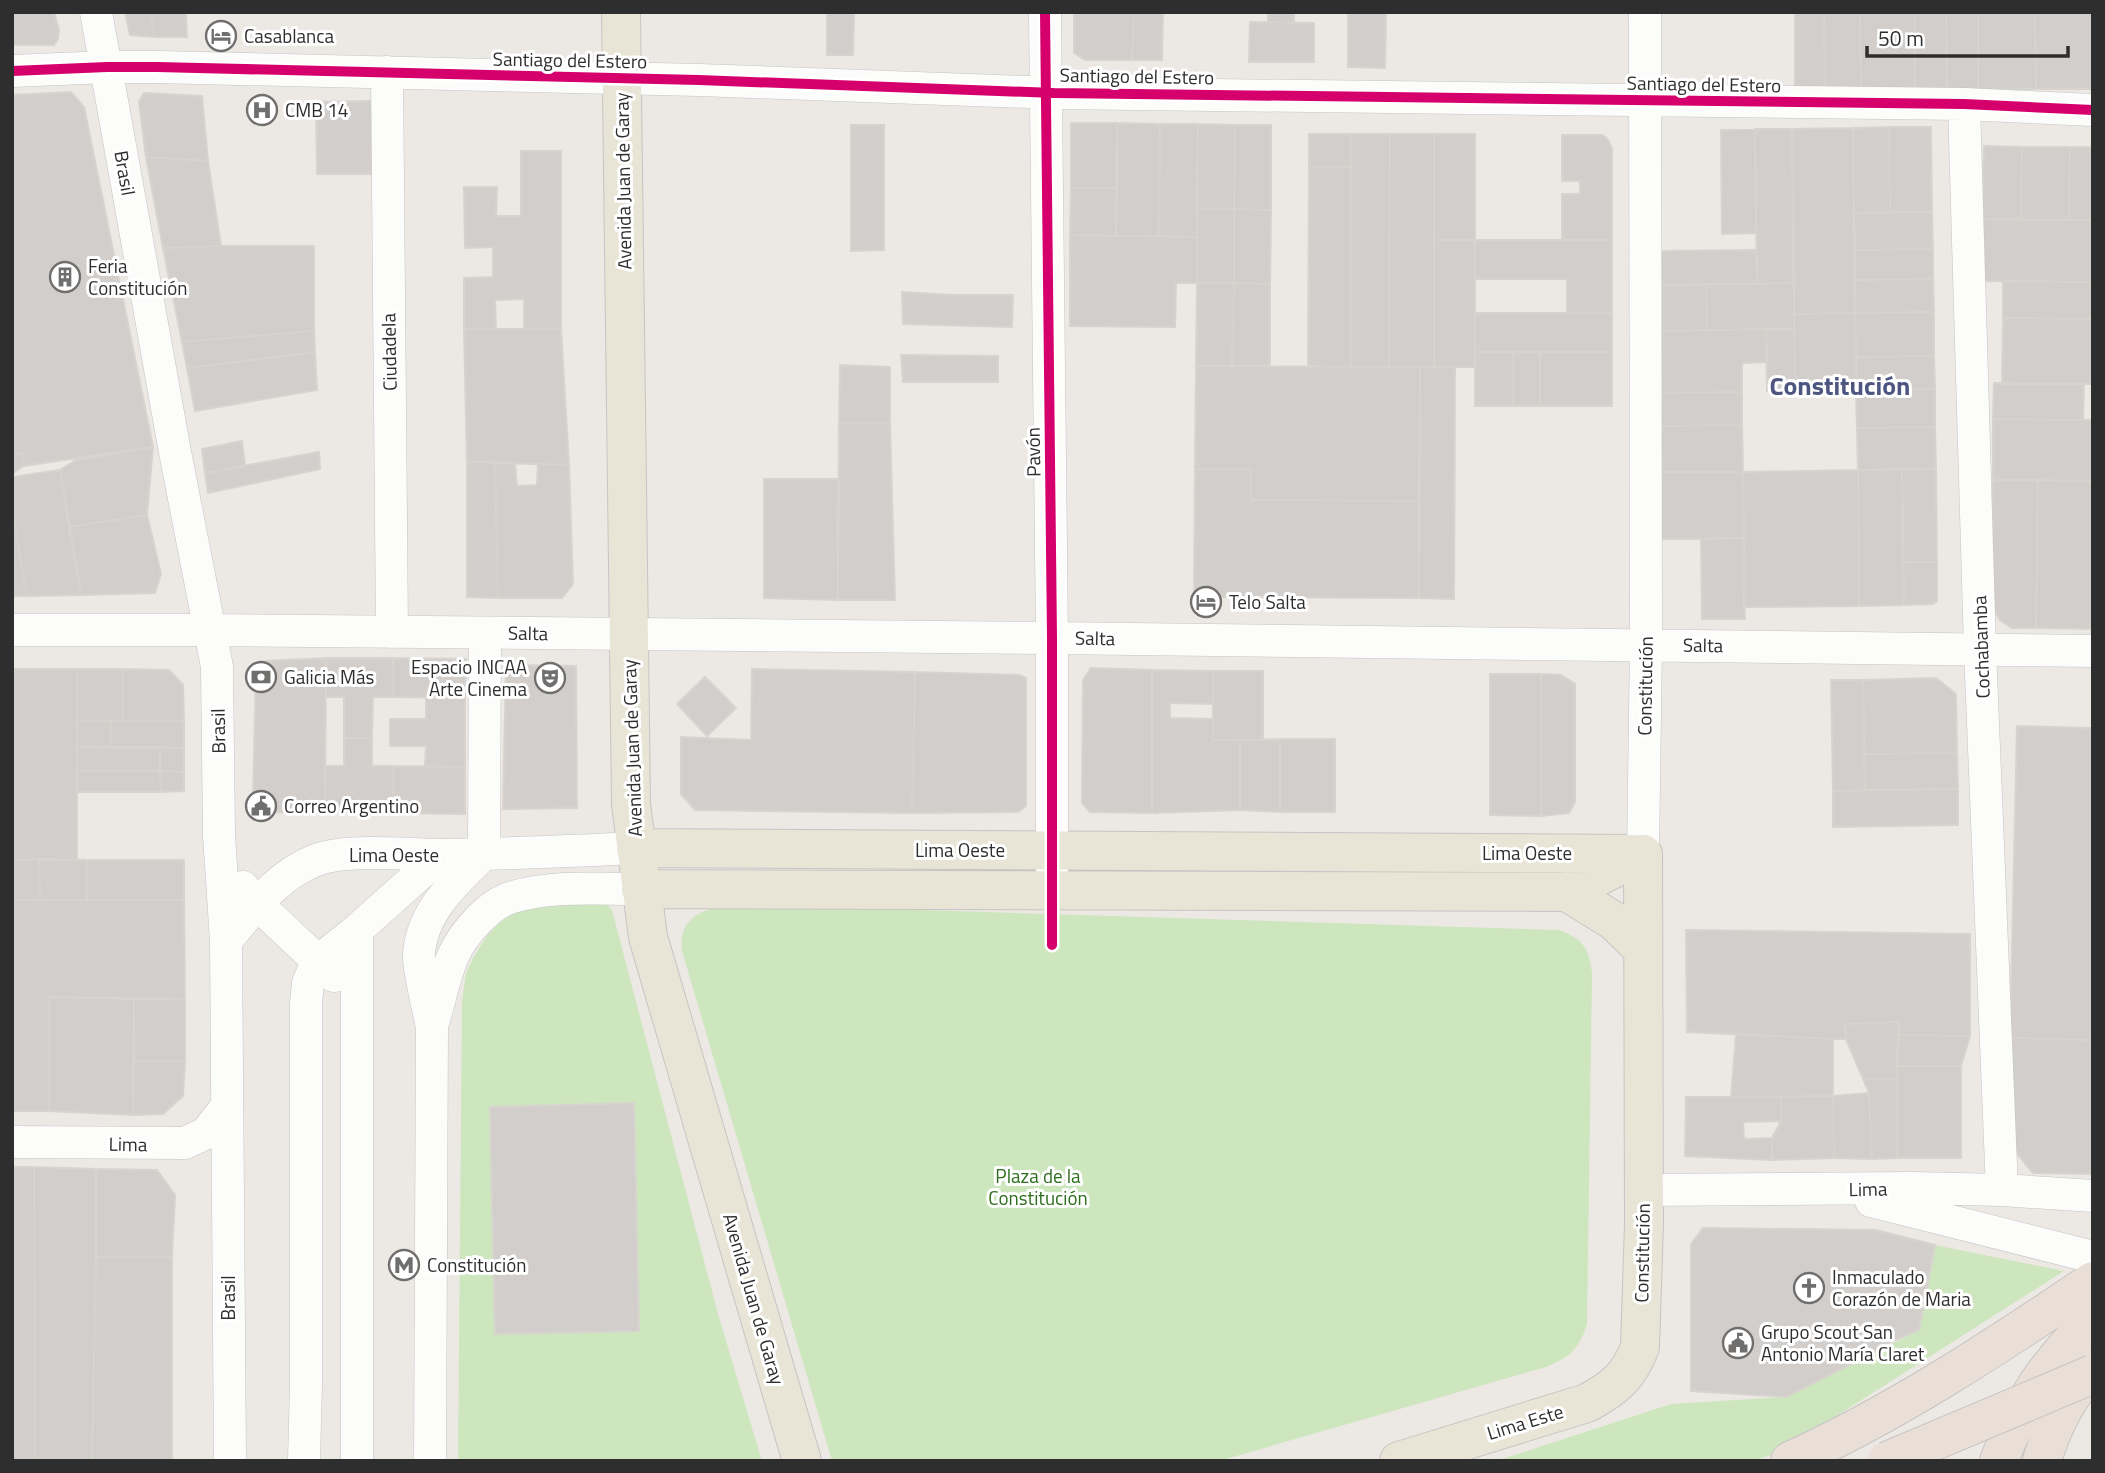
<svg xmlns="http://www.w3.org/2000/svg" width="2105" height="1473" font-family="'Titillium Web',sans-serif">
  <style>
    .green { fill: #cee6be }
    .building { fill: #d1cecb; stroke: #d7d4d0; stroke-width: 2 }
    .lines { fill: none; stroke-linecap: round; stroke-linejoin: round }
    .minor-casing { stroke: #c5c4c5; stroke-width: 33 }
    .major-casing { stroke: #c6c5c4; stroke-width: 40 }
    .highway-casing { stroke: #c6c5c4; stroke-width: 40 }
    .minor { stroke: #fcfcfb; stroke-width: 32 }
    .major { stroke: #e8e4d6; stroke-width: 38 }
    .highway { stroke: #eadfd6; stroke-width: 38 }
    .highway-bridge-casing { stroke: #c6c5c4; stroke-width: 40; stroke-linecap: butt }
    .highway-bridge { stroke: #eadfd6; stroke-width: 38 }
    .cycleway-casing { stroke: #fff; stroke-width: 15 }
    .cycleway { stroke: #d6006c; stroke-width: 10 }
    .labels { text-anchor: middle; stroke-width: 6; stroke-linejoin: round; paint-order: stroke }
    .poi-label { font-size: 19px; fill: #2e2e2e; stroke: #fff; text-anchor: start }
    .street-label { font-size: 19px; fill: #2e2e2e; stroke: #fff }
    .park-label { font-size: 19px; fill: #2c6e1b; stroke: #fff }
    .district-label { font-size: 26px; font-weight: bold; fill: #4d5680; stroke: #fff }
  </style>
  <rect width="100%" height="100%" fill="#ece8e4"/>
  <path class="green" d="M 568,903 L 607,904 L 612,910 L 718,1314 L 762,1461 L 458,1461 L 462,1001 L 466,973 L 473,958 L 487,936 L 505,917 L 526,905 Z
    M 731,904 L 1559,930 C 1582,938 1590,949 1592,974 L 1587,1324 C 1579,1349 1570,1357 1546,1367 L 1219,1461 L 832,1461 L 682,951 C 678,917 703,909 731,904 Z
    M 1935,1245 L 2064,1271 L 1780,1452 L 1753,1461 L 1496,1461 L 1671,1404 L 1786,1397 L 1919,1330 Z"/>
  <path class="building" d="M 12,12 L 54,12 L 59,30 L 58,39 L 54,45 L 12,45 Z
    M 125,12 L 151,12 L 154,37 L 130,35 Z
    M 151,12 L 186,12 L 187,37 L 154,37 Z
    M 827,12 L 854,12 L 853,55 L 827,55 Z
    M 1074,12 L 1134,12 L 1132,60 L 1085,60 L 1074,53 Z
    M 1134,12 L 1163,12 L 1162,60 L 1132,60 Z
    M 1268,12 L 1294,12 L 1294,23 L 1268,22 Z
    M 1348,12 L 1386,12 L 1385,68 L 1348,67 Z
    M 1795,12 L 1824,12 L 1825,91 L 1795,91 Z
    M 1824,12 L 1860,12 L 1861,90 L 1825,91 Z
    M 1860,12 L 1915,12 L 1915,90 L 1861,90 Z
    M 1915,12 L 1946,12 L 1947,90 L 1915,90 Z
    M 1946,12 L 1978,12 L 1978,90 L 1947,90 Z
    M 1978,12 L 2035,12 L 2036,89 L 1978,90 Z
    M 2035,12 L 2093,12 L 2093,89 L 2036,89 Z
    M 1250,22 L 1314,23 L 1314,62 L 1249,62 Z
    M 71,92 L 84,107 L 153,447 L 23,466 L 22,453 L 12,454 L 12,95 Z
    M 144,93 L 202,96 L 208,161 L 146,157 L 139,102 Z
    M 373,101 L 374,174 L 317,174 L 316,102 Z
    M 1071,123 L 1117,123 L 1117,188 L 1071,188 Z
    M 1117,123 L 1160,124 L 1159,236 L 1116,236 Z
    M 1160,124 L 1198,124 L 1197,237 L 1159,236 Z
    M 1198,124 L 1235,125 L 1234,209 L 1197,209 Z
    M 851,125 L 884,125 L 884,250 L 851,251 Z
    M 1235,125 L 1271,125 L 1271,210 L 1234,209 Z
    M 1889,127 L 1931,127 L 1932,212 L 1890,212 Z
    M 1889,127 L 1890,212 L 1854,213 L 1853,128 Z
    M 1853,128 L 1855,313 L 1794,314 L 1792,129 Z
    M 1755,129 L 1792,129 L 1794,283 L 1757,284 Z
    M 1755,129 L 1756,233 L 1722,234 L 1721,130 Z
    M 1309,134 L 1351,134 L 1351,167 L 1309,167 Z
    M 1351,134 L 1390,134 L 1389,367 L 1351,367 Z
    M 1390,134 L 1434,134 L 1434,367 L 1389,367 Z
    M 1434,134 L 1475,134 L 1475,240 L 1434,240 Z
    M 1562,135 L 1603,135 L 1609,141 L 1612,149 L 1612,240 L 1562,240 L 1562,194 L 1580,194 L 1580,181 L 1562,181 Z
    M 1984,146 L 2022,147 L 2021,220 L 1982,219 Z
    M 2022,147 L 2070,147 L 2069,220 L 2021,220 Z
    M 2070,147 L 2093,147 L 2093,220 L 2069,220 Z
    M 521,151 L 561,151 L 561,329 L 524,329 L 524,299 L 495,300 L 496,329 L 464,329 L 464,278 L 493,277 L 493,247 L 465,248 L 464,187 L 497,187 L 496,216 L 521,216 Z
    M 146,157 L 208,161 L 221,246 L 163,248 Z
    M 1309,167 L 1351,167 L 1351,367 L 1308,366 Z
    M 1071,188 L 1117,188 L 1116,236 L 1070,235 Z
    M 1197,209 L 1234,209 L 1234,283 L 1197,283 Z
    M 1234,209 L 1271,210 L 1270,284 L 1234,283 Z
    M 1932,212 L 1933,249 L 1855,250 L 1854,213 Z
    M 1982,219 L 2093,220 L 2093,282 L 1982,281 Z
    M 1070,235 L 1197,237 L 1197,283 L 1176,283 L 1175,327 L 1070,326 Z
    M 1434,240 L 1475,240 L 1475,367 L 1434,367 Z
    M 1475,240 L 1612,240 L 1612,313 L 1567,313 L 1567,279 L 1475,279 Z
    M 221,246 L 314,246 L 314,331 L 182,342 L 163,248 Z
    M 1933,249 L 1933,279 L 1855,280 L 1855,250 Z
    M 1757,250 L 1757,284 L 1657,285 L 1657,251 Z
    M 1933,279 L 1934,312 L 1855,313 L 1855,280 Z
    M 2003,281 L 2093,282 L 2093,319 L 2003,318 Z
    M 1197,283 L 1234,283 L 1232,366 L 1196,366 Z
    M 1234,283 L 1270,284 L 1270,366 L 1232,366 Z
    M 1794,283 L 1794,329 L 1707,330 L 1706,284 Z
    M 1706,284 L 1707,330 L 1658,331 L 1657,285 Z
    M 902,292 L 954,295 L 1013,295 L 1012,327 L 903,324 Z
    M 1934,312 L 1934,356 L 1856,357 L 1855,313 Z
    M 1475,313 L 1612,313 L 1612,352 L 1475,352 Z
    M 1855,313 L 1856,390 L 1795,391 L 1794,314 Z
    M 2003,318 L 2093,319 L 2093,384 L 2002,384 Z
    M 464,329 L 561,329 L 569,465 L 467,462 Z
    M 1766,329 L 1767,362 L 1742,363 L 1742,392 L 1659,393 L 1658,331 Z
    M 1766,329 L 1794,329 L 1795,391 L 1767,391 Z
    M 314,331 L 315,352 L 187,368 L 182,342 Z
    M 315,352 L 317,390 L 195,411 L 187,368 Z
    M 1475,352 L 1513,352 L 1513,406 L 1475,406 Z
    M 1513,352 L 1540,352 L 1540,406 L 1513,406 Z
    M 1540,352 L 1612,352 L 1612,406 L 1540,406 Z
    M 901,355 L 998,356 L 998,382 L 903,382 Z
    M 1934,356 L 1935,389 L 1856,390 L 1856,357 Z
    M 840,365 L 890,367 L 890,423 L 839,423 Z
    M 1196,366 L 1420,367 L 1419,501 L 1251,500 L 1251,469 L 1195,469 Z
    M 1420,367 L 1455,367 L 1454,599 L 1419,598 Z
    M 1994,383 L 2084,384 L 2083,420 L 1993,419 Z
    M 1935,389 L 1935,427 L 1857,428 L 1856,390 Z
    M 1742,392 L 1742,425 L 1659,426 L 1659,393 Z
    M 1993,419 L 2093,420 L 2093,481 L 1993,480 Z
    M 839,423 L 890,423 L 895,600 L 838,600 Z
    M 1742,425 L 1743,472 L 1660,472 L 1659,426 Z
    M 1935,427 L 1936,469 L 1858,470 L 1857,428 Z
    M 242,441 L 245,466 L 205,473 L 202,449 Z
    M 153,447 L 147,515 L 69,527 L 60,470 L 76,460 Z
    M 319,452 L 320,469 L 208,493 L 205,473 Z
    M 22,453 L 23,466 L 12,474 L 12,454 Z
    M 467,462 L 495,462 L 498,598 L 467,597 Z
    M 495,462 L 515,463 L 517,486 L 537,485 L 538,464 L 569,465 L 573,584 L 562,598 L 498,598 Z
    M 1195,469 L 1251,469 L 1251,500 L 1419,501 L 1419,598 L 1194,597 Z
    M 1902,469 L 1904,605 L 1859,606 L 1858,470 Z
    M 1902,469 L 1936,469 L 1937,562 L 1903,562 Z
    M 60,470 L 81,595 L 27,596 L 12,508 L 12,477 Z
    M 1858,470 L 1859,606 L 1744,607 L 1743,472 Z
    M 1660,472 L 1743,472 L 1744,538 L 1660,539 Z
    M 764,479 L 838,479 L 838,600 L 764,598 Z
    M 1993,480 L 2038,480 L 2036,628 L 2012,628 L 2000,620 L 1991,605 Z
    M 2038,480 L 2093,481 L 2093,629 L 2036,628 Z
    M 147,515 L 161,574 L 155,593 L 81,595 L 69,527 Z
    M 12,520 L 14,520 L 27,596 L 12,596 Z
    M 1744,538 L 1745,619 L 1702,619 L 1701,539 Z
    M 1903,562 L 1937,562 L 1937,601 L 1933,604 L 1904,605 Z
    M 326,658 L 325,813 L 264,812 L 253,798 L 256,670 L 266,661 Z
    M 326,658 L 393,658 L 393,697 L 373,697 L 372,738 L 344,738 L 344,697 L 326,697 Z
    M 393,658 L 466,659 L 465,698 L 393,697 Z
    M 506,665 L 576,666 L 577,808 L 503,809 Z
    M 1091,668 L 1152,670 L 1152,813 L 1090,812 L 1082,803 L 1083,680 Z
    M 12,669 L 77,669 L 77,860 L 12,860 Z
    M 77,669 L 123,669 L 123,721 L 77,721 Z
    M 123,669 L 169,670 L 183,685 L 184,721 L 123,721 Z
    M 752,669 L 915,672 L 912,813 L 695,810 L 681,794 L 681,737 L 751,740 Z
    M 1152,670 L 1213,671 L 1213,704 L 1170,703 L 1170,718 L 1213,719 L 1213,740 L 1240,740 L 1240,810 L 1152,813 Z
    M 1213,671 L 1263,671 L 1263,740 L 1213,740 Z
    M 915,672 L 1019,675 L 1026,678 L 1026,806 L 1018,812 L 912,813 Z
    M 1490,674 L 1541,674 L 1541,816 L 1490,815 Z
    M 1541,674 L 1561,675 L 1575,684 L 1575,802 L 1569,813 L 1541,816 Z
    M 705,677 L 736,708 L 707,736 L 677,704 Z
    M 1936,678 L 1956,694 L 1957,753 L 1864,754 L 1863,680 Z
    M 1831,680 L 1863,680 L 1865,790 L 1833,791 Z
    M 426,697 L 465,698 L 465,767 L 425,766 L 426,746 L 390,746 L 390,719 L 426,719 Z
    M 77,721 L 111,721 L 111,748 L 77,747 Z
    M 111,721 L 184,721 L 184,748 L 111,748 Z
    M 2017,726 L 2093,728 L 2093,1040 L 2010,1038 Z
    M 344,738 L 372,738 L 372,766 L 393,766 L 393,813 L 325,813 L 325,766 L 344,766 Z
    M 1280,739 L 1280,812 L 1240,810 L 1240,740 Z
    M 1280,739 L 1335,739 L 1335,812 L 1280,812 Z
    M 77,747 L 160,747 L 160,771 L 77,771 Z
    M 160,747 L 184,748 L 184,772 L 160,771 Z
    M 1957,753 L 1958,789 L 1865,790 L 1864,754 Z
    M 393,766 L 465,767 L 465,814 L 393,813 Z
    M 77,771 L 160,771 L 161,792 L 78,792 Z
    M 160,771 L 184,772 L 184,791 L 161,792 Z
    M 1958,789 L 1958,825 L 1833,827 L 1833,791 Z
    M 39,859 L 40,900 L 12,900 L 12,860 Z
    M 39,859 L 87,860 L 87,900 L 40,900 Z
    M 87,860 L 184,860 L 184,900 L 87,900 Z
    M 12,900 L 184,900 L 185,999 L 49,997 L 49,1111 L 12,1111 Z
    M 1686,930 L 1970,934 L 1970,1036 L 1898,1035 L 1899,1022 L 1845,1024 L 1846,1039 L 1833,1039 L 1687,1032 Z
    M 49,997 L 134,999 L 133,1115 L 49,1111 Z
    M 134,999 L 185,999 L 185,1061 L 134,1061 Z
    M 1899,1022 L 1897,1079 L 1863,1079 L 1846,1039 L 1845,1024 Z
    M 1736,1034 L 1833,1039 L 1833,1096 L 1731,1097 Z
    M 1898,1035 L 1970,1036 L 1961,1066 L 1897,1066 Z
    M 2010,1038 L 2093,1040 L 2093,1174 L 2033,1173 L 2008,1143 Z
    M 134,1061 L 185,1061 L 183,1096 L 163,1114 L 133,1115 Z
    M 1897,1066 L 1961,1066 L 1961,1158 L 1897,1158 Z
    M 1863,1079 L 1897,1079 L 1897,1158 L 1872,1159 L 1869,1093 Z
    M 1869,1093 L 1872,1159 L 1834,1158 L 1833,1096 Z
    M 1833,1096 L 1834,1158 L 1772,1160 L 1772,1138 L 1781,1121 L 1781,1097 Z
    M 1686,1097 L 1781,1097 L 1781,1121 L 1743,1122 L 1744,1139 L 1772,1138 L 1772,1160 L 1685,1156 Z
    M 634,1103 L 639,1331 L 495,1334 L 490,1107 Z
    M 12,1167 L 34,1167 L 35,1461 L 12,1461 Z
    M 34,1167 L 96,1169 L 96,1257 L 92,1461 L 35,1461 Z
    M 96,1169 L 157,1170 L 175,1195 L 172,1257 L 96,1257 Z
    M 1703,1228 L 1876,1230 L 1935,1245 L 1919,1330 L 1881,1346 L 1879,1350 L 1786,1397 L 1691,1391 L 1691,1244 Z
    M 96,1257 L 172,1257 L 172,1461 L 92,1461 Z"/>
  <g class="lines">
    <g class="minor-casing">
      <path id="minor" d="M 96,12 L 175,452 L 217,667 L 219,835 L 226,941 L 230,1461
        M 1045,12 L 1052,638 L 1052,875
        M 12,71 L 107,67 L 157,67 L 699,80 L 1054,93 L 1964,104 L 2093,110
        M 387,72 L 392,632
        M 1964,104 L 1980,649 L 2002,1190
        M 12,630 L 208,630 L 1052,638 L 2093,651
        M 484,854 L 485,633
        M 1643,854 L 1646,644 L 1645,12
        M 243,887 L 257,904 L 334,976
        M 226,941 C 252,910 277,875 316,860 C 347,848 409,855 444,855 C 508,854 572,851 636,848
        M 433,1023 C 440,1001 444,977 453,956 C 463,934 489,903 513,897 C 553,885 600,889 641,889
        M 12,1142 L 185,1143 L 206,1133 L 227,1106
        M 1643,1190 L 1912,1188 L 2002,1190 L 2093,1196
        M 1871,1201 L 2093,1257
        M 304,1461 L 306,1384 L 306,1003 L 308,983 L 317,962 L 357,930 L 441,855
        M 357,1461 L 357,930
        M 430,1461 L 432,1027 C 428,1008 420,977 419,958 C 419,914 455,882 484,854"/>
    </g>
    <g class="major-casing">
      <path id="major" d="M 621,12 L 631,804 L 648,937 L 802,1461
        M 636,848 L 1634,854
        M 641,889 L 1567,892 L 1643,854
        M 1567,892 L 1614,921 L 1642,948
        M 1399,1461 L 1587,1403 C 1615,1388 1629,1376 1640,1347 L 1644,1224 L 1643,854"/>
    </g>
    <g class="highway-casing">
      <path id="highway" d="M 1790,1461 C 1897,1412 1996,1347 2093,1281
        M 1999,1461 C 2020,1403 2049,1362 2093,1319
        M 2042,1461 C 2052,1426 2068,1395 2093,1368"/>
    </g>
    <use href="#minor" class="minor"/>
    <use href="#major" class="major"/>
    <use href="#highway" class="highway"/>
    <g class="highway-bridge-casing">
      <path id="highway-bridge" d="M 1887,1461 L 2093,1374"/>
    </g>
    <use href="#highway-bridge" class="highway-bridge"/>
    <g class="cycleway-casing">
      <path id="cycleway" d="M 1045,12 L 1052,638 L 1052,945
        M 12,71 L 107,67 L 157,67 L 699,80 L 1054,93 L 1964,104 L 2093,110"/>
    </g>
    <use href="#cycleway" class="cycleway"/>
  </g>
  <defs>
    <g id="hotel-ring" transform="scale(1.575)"><circle r="9.5" fill="#fff" stroke="#706f6e" stroke-width="1.5"/><path d="M-6-4.5h1.5V1H6V5H4.5V3h-9V5H-6ZM-4 0a1.8 1.8 0 1 1 3.6 0ZM.5 0V-2.5h3Q6-2.5 6 0Z" fill="#706f6e"/></g>
    <g id="hospital-ring" transform="scale(1.575)"><circle r="9.5" fill="#fff" stroke="#706f6e" stroke-width="1.5"/><path d="M-5-5h3v3.5h4V-5h3V5h-3V1.5h-4V5h-3Z" fill="#706f6e"/></g>
    <g id="building-ring" transform="scale(1.575)"><circle r="9.5" fill="#fff" stroke="#706f6e" stroke-width="1.5"/><path d="M-4-6H4V6H1V3H-1V6H-4ZM-2.5-4.3h1.7v1.8h-1.7ZM.8-4.3h1.7v1.8H.8ZM-2.5-1h1.7V.8h-1.7ZM.8-1h1.7V.8H.8Z" fill="#706f6e"/></g>
    <g id="bank-ring" transform="scale(1.575)"><circle r="9.5" fill="#fff" stroke="#706f6e" stroke-width="1.5"/><path d="M-6-4H6V4H-6ZM0-2.3a2.3 2.3 0 1 0 0 4.6a2.3 2.3 0 1 0 0-4.6Z" fill="#706f6e"/></g>
    <g id="theatre-ring" transform="scale(1.575)"><circle r="9.5" fill="#fff" stroke="#706f6e" stroke-width="1.5"/><path d="M-5-5.5Q0-4 5-5.5V0Q5 5 0 6Q-5 5-5 0ZM-3.3-2.5H-1v1.5H-3.3ZM1-2.5H3.3v1.5H1ZM-2.8 1Q0 5.5 2.8 1Z" fill="#706f6e"/></g>
    <g id="civic-ring" transform="scale(1.575)"><circle r="9.5" fill="#fff" stroke="#706f6e" stroke-width="1.5"/><path d="M-.6-6.5H3V-4.5H.6V-3L4-1V1h2V6H-6V1h2V-1L-.6-3ZM-1.2 2.5V6h2.4V2.5Z" fill="#706f6e"/></g>
    <g id="metro-ring" transform="scale(1.575)"><circle r="9.5" fill="#fff" stroke="#706f6e" stroke-width="1.5"/><path d="M-5.5 5V-5H-3L0 0L3-5H5.5V5H3V-.5L0 4L-3-.5V5Z" fill="#706f6e"/></g>
    <g id="church-ring" transform="scale(1.575)"><circle r="9.5" fill="#fff" stroke="#706f6e" stroke-width="1.5"/><path d="M-1.2-6h2.4v3.5h3.3v2.4h-3.3V6h-2.4V-.1h-3.3v-2.4h3.3Z" fill="#706f6e"/></g>
  </defs>
  <g fill-rule="evenodd">
    <use href="#hotel-ring" x="221" y="36"/>
    <use href="#hospital-ring" x="262" y="110"/>
    <use href="#building-ring" x="65" y="277"/>
    <use href="#hotel-ring" x="1206" y="602"/>
    <use href="#bank-ring" x="261" y="677"/>
    <use href="#theatre-ring" x="550" y="678"/>
    <use href="#civic-ring" x="261" y="806"/>
    <use href="#metro-ring" x="404" y="1265"/>
    <use href="#church-ring" x="1809" y="1288"/>
    <use href="#civic-ring" x="1738" y="1343"/>
  </g>
  <g class="labels">
    <g class="poi-label">
      <text x="244" y="43">Casablanca</text>
      <text x="285" y="117">CMB 14</text>
      <text x="88" y="273">Feria<tspan x="88" dy="22">Constitución</tspan></text>
      <text x="1229" y="609">Telo Salta</text>
      <text x="527" y="674" text-anchor="end">Espacio INCAA<tspan x="527" dy="22">Arte Cinema</tspan></text>
      <text x="284" y="684">Galicia Más</text>
      <text x="284" y="813">Correo Argentino</text>
      <text x="427" y="1272">Constitución</text>
      <text x="1832" y="1284">Inmaculado<tspan x="1832" dy="22">Corazón de Maria</tspan></text>
      <text x="1761" y="1339">Grupo Scout San<tspan x="1761" dy="22">Antonio María Claret</tspan></text>
    </g>
    <g class="street-label">
      <text transform="translate(570 60) rotate(1)" y="7">Santiago del Estero</text>
      <text transform="translate(1137 76) rotate(1)" y="7">Santiago del Estero</text>
      <text transform="translate(1704 84) rotate(1)" y="7">Santiago del Estero</text>
      <text transform="translate(125 173) rotate(80)" y="7">Brasil</text>
      <text transform="translate(623 181) rotate(-91)" y="7">Avenida Juan de Garay</text>
      <text transform="translate(389 352) rotate(-91)" y="7">Ciudadela</text>
      <text transform="translate(1033 452) rotate(-91)" y="7">Pavón</text>
      <text transform="translate(528 633) rotate(1)" y="7">Salta</text>
      <text transform="translate(1095 638) rotate(1)" y="7">Salta</text>
      <text transform="translate(1703 645) rotate(1)" y="7">Salta</text>
      <text transform="translate(1981 647) rotate(-92)" y="7">Cochabamba</text>
      <text transform="translate(1645 686) rotate(-89)" y="7">Constitución</text>
      <text transform="translate(218 731) rotate(-91)" y="7">Brasil</text>
      <text transform="translate(632 748) rotate(-92)" y="7">Avenida Juan de Garay</text>
      <text x="960" y="857">Lima Oeste</text>
      <text x="1527" y="860">Lima Oeste</text>
      <text x="394" y="862">Lima Oeste</text>
      <text transform="translate(128 1144) rotate(1)" y="7">Lima</text>
      <text transform="translate(1868 1189) rotate(-1)" y="7">Lima</text>
      <text transform="translate(1642 1253) rotate(-89)" y="7">Constitución</text>
      <text transform="translate(228 1298) rotate(-90)" y="7">Brasil</text>
      <text transform="translate(754 1299) rotate(74)" y="7">Avenida Juan de Garay</text>
      <text transform="translate(1525 1422) rotate(-17)" y="7">Lima Este</text>
    </g>
    <g class="park-label">
      <text x="1038" y="1183">Plaza de la<tspan x="1038" dy="22">Constitución</tspan></text>
    </g>
    <g class="district-label">
      <text x="1840" y="395">Constitución</text>
    </g>
  </g>
  <rect width="2105" height="1473" fill="none" stroke="#2e2e2e" stroke-width="28"/>
  <path d="M1867 46v10h201v-10" fill="none" stroke="#2e2e2e" stroke-width="3.5"/>
  <text x="1878" y="46" font-size="21" fill="#2e2e2e" stroke="#ffffff" stroke-width="5" paint-order="stroke">50 m</text>
</svg>
